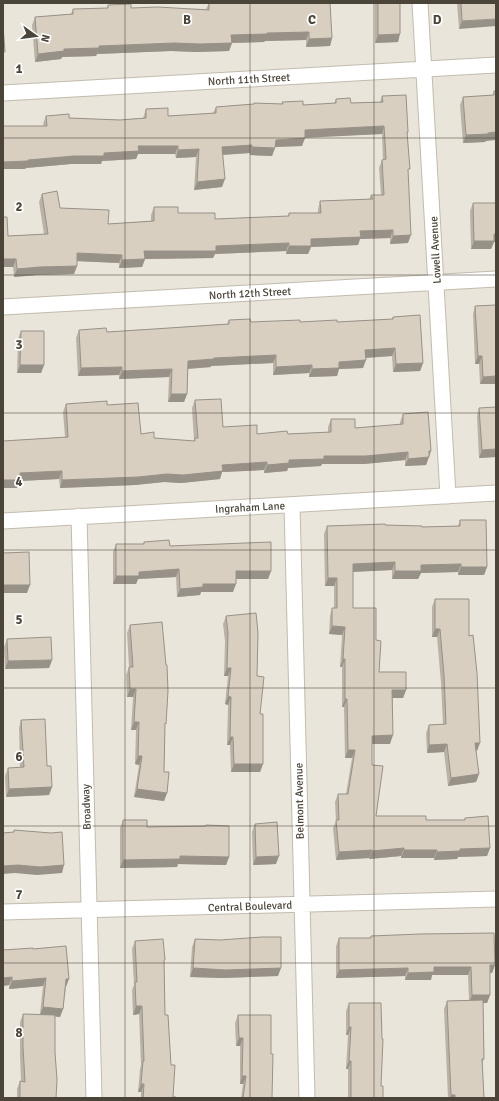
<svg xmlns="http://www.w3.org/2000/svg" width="499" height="1101" font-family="Signika,sans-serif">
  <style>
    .residential { fill: #eae5da }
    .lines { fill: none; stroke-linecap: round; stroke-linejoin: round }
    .street-casing { stroke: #c2bbae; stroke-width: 17 }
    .street { stroke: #fff; stroke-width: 15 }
    .wall { fill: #bab2a6 }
    .shaded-wall { fill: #979187 }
    .building { fill: #d8cfc1; stroke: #979187 }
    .grid { fill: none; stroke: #4b4439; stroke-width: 1; stroke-opacity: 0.55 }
    .labels { text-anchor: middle; stroke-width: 3.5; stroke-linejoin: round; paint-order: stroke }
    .street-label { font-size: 11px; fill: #4b4439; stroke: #fff }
    .grid-label { font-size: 13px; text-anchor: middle; font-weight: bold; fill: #4b4439; stroke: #fff; stroke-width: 3.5; stroke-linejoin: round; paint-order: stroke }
  </style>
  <rect width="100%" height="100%" fill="#f6f3ec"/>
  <path class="residential" d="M 3,3 L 496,3 L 496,1098 L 3,1098 Z"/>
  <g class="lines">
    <g class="street-casing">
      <path id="street" d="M 420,3 L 448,496
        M 3,93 L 496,65
        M 3,307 L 496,279
        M 292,505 L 307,1098
        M 79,516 L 94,1098
        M 3,521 L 496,493
        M 3,912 L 496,899"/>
    </g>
    <use href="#street" class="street"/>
  </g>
  <path class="wall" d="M 209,3 L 332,38 L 330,46 L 306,47 L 306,40 L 265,41 L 264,42 L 232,43 L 229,51 L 197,52 L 171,51 L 97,54 L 96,56 L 62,57 L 61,59 L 35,62 L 32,25 L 35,17 L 71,14 L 73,9 L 107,8 L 108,5 L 131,8 L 206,9 Z
    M 375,3 L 400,3 L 398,42 L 375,43 Z
    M 457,3 L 496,3 L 459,29 Z
    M 494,91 L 496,91 L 485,142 L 463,143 L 460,105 L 463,97 L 493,95 Z
    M 382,96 L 408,132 L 407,135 L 408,173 L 408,243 L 390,244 L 390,238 L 360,239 L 358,245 L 311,247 L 308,254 L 286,254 L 286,251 L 215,254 L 213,258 L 145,259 L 142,267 L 119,268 L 119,263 L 77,261 L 77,266 L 74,274 L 37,275 L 14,277 L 13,267 L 8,236 L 44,234 L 39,202 L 42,194 L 60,208 L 108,224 L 151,221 L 151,215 L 154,207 L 178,213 L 215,219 L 288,216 L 289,213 L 318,213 L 318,209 L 320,201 L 369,199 L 371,195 L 381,195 L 379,168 L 382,160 L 383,160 L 382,134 L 305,137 L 302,146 L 275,147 L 272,156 L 250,155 L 250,153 L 223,155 L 222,187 L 194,190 L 196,157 L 176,158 L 175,154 L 138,154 L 136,159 L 102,161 L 101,164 L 71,164 L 26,168 L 25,169 L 3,169 L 3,126 L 44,126 L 43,124 L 46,116 L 69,118 L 120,120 L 143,118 L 146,109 L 168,116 L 213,113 L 216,107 L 253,104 L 254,103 L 282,104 L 282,102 L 303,105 L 334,104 L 336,99 L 351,103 L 380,102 Z
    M 473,203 L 496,203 L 496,242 L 494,242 L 491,249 L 471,249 L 470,211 Z
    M 496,305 L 496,384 L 480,384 L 479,364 L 475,364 L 473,314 L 475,306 Z
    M 393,317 L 423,363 L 420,371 L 393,372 L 392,356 L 366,358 L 363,368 L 339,369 L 337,376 L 309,377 L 309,373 L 273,375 L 273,363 L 211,366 L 211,367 L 188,369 L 187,394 L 184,402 L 168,402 L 169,377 L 119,379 L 119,375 L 78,376 L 76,338 L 79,330 L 107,332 L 154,329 L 227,324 L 229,320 L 251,322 L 337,322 L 392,319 Z
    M 21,331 L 44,365 L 41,373 L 17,373 L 18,339 Z
    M 195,400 L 223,427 L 257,434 L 288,434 L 328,432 L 328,427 L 331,419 L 355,428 L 400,425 L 400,422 L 403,414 L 431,451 L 426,465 L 405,466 L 405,460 L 364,464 L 322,464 L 321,466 L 288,468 L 287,471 L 264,473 L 264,470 L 222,472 L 220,479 L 181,483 L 164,482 L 135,485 L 60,488 L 59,479 L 20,481 L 17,488 L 3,488 L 3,441 L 65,437 L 63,412 L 66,404 L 107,405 L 141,434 L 154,438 L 194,441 L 192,408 Z
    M 479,408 L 496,457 L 479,458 L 477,416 Z
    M 460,520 L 487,567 L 484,575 L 458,575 L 458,572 L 421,573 L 418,579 L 392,579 L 392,570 L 353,572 L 353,608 L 376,640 L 379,672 L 406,690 L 403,698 L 393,698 L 390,744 L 372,744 L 372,765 L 376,816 L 426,820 L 464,820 L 465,818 L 490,848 L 487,856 L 458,857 L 457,859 L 434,860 L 434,858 L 401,858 L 401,856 L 369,859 L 369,858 L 336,860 L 333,828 L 336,821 L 335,802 L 338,794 L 346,794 L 352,758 L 345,758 L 344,707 L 342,707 L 342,667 L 340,667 L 342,635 L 329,634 L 330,616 L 332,608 L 334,608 L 334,586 L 325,586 L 324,534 L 327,526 L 385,525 L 422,527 L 458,526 Z
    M 144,542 L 170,546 L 271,571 L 268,579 L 236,579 L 233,592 L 201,592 L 200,595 L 177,597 L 176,577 L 138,579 L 136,584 L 113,584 L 113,552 L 116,544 L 143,544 Z
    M 435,599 L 469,636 L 477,751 L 476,751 L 479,774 L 476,782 L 448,786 L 444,752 L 427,753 L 426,733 L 429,725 L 443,724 L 441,683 L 437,637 L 432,637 L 432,607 Z
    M 226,616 L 257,676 L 260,714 L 263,764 L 260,772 L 231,772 L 230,745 L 227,745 L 228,705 L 225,704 L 228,676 L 224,676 L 225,641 L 223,624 Z
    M 130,625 L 165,726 L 164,772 L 167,793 L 164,801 L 134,797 L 139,765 L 135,764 L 136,730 L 131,730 L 133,697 L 127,697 L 126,675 L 129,667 L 127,633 Z
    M 7,639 L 52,660 L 49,668 L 5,669 L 4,647 Z
    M 21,720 L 47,766 L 52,787 L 49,795 L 6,797 L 5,776 L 8,768 L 20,768 L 19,728 Z
    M 123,820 L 147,827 L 229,857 L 226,865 L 178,864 L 177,867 L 120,868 L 120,828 Z
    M 255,824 L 276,864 L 253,865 L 252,832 Z
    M 371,936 L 495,965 L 492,973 L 490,973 L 490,995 L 487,1003 L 483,1003 L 484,1059 L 482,1064 L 484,1098 L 448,1098 L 444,1009 L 447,1001 L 469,1000 L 468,975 L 432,975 L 431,980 L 405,980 L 405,976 L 336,978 L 336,946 L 339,938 L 370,938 Z
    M 195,939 L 278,976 L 223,978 L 190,977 L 192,947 Z
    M 135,941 L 164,964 L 165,1015 L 173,1097 L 176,1098 L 141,1098 L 141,1092 L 138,1092 L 140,1069 L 141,1065 L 139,1014 L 133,1015 L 132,990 L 134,985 L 132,949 Z
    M 33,949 L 66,987 L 63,1009 L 60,1017 L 55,1016 L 55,1052 L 56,1098 L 17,1098 L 17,1089 L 20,1081 L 21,1081 L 20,1055 L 20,1022 L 23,1014 L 40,1014 L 43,986 L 9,989 L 9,985 L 3,986 L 3,950 Z
    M 349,1003 L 381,1086 L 383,1098 L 348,1098 L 348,1069 L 346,1069 L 348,1035 L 346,1035 L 346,1011 Z
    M 238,1015 L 271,1054 L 272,1098 L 241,1098 L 243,1084 L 240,1084 L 240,1046 L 236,1046 L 235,1023 Z"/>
  <path class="shaded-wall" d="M 496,19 L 496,26 L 459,29 L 462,21 Z
    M 309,32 L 306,40 L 265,41 L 264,42 L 228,43 L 231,35 L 267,33 Z
    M 400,34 L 398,42 L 375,43 L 378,35 Z
    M 332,38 L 330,46 L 306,47 L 309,39 Z
    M 174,43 L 232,43 L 229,51 L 197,52 L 171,51 L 97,54 L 96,56 L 62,57 L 61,59 L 35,62 L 38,54 L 64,49 L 99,46 Z
    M 384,126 L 382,134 L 302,138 L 305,130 Z
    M 496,132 L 496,140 L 486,141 L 485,142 L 463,143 L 466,135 Z
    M 305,138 L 302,146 L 273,147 L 276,140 Z
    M 252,145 L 250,153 L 219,155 L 222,147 Z
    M 138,146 L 178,146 L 175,154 L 138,154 L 136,159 L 102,161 L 101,164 L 71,164 L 26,168 L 25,169 L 3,169 L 3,162 L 104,153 Z
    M 252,147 L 275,148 L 272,156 L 250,155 Z
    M 199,149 L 196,157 L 176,158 L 178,150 Z
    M 225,179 L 222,187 L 194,190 L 197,182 Z
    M 393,230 L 390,238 L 360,239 L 358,245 L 311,247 L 308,254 L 286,254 L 289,246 L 311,239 L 360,231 Z
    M 494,234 L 496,234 L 496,242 L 494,242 L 491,249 L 471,249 L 474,241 Z
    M 411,235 L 408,243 L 390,244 L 393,236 Z
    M 289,243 L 286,251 L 215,254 L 213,258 L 145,259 L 142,267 L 119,268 L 122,260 L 144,251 L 216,246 Z
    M 77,253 L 122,255 L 119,263 L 74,261 Z
    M 3,259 L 16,259 L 13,267 L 3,267 Z
    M 77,266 L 74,274 L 37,275 L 14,277 L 17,269 L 40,267 Z
    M 395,348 L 392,356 L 362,358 L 365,350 Z
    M 276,355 L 273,363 L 211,366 L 211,367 L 185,369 L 188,361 L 214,358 Z
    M 478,356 L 482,356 L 479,364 L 475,364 Z
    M 366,360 L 363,368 L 339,369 L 337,376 L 309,377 L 312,369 L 339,362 Z
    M 423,363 L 420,371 L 393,372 L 396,364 Z
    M 20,365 L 44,365 L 41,373 L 17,373 Z
    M 312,365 L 309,373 L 273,375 L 276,367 Z
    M 122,367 L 119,375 L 78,376 L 81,368 Z
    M 172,369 L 169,377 L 119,379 L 122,371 Z
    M 496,376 L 496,384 L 480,384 L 483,377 Z
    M 171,394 L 187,394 L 184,402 L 168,402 Z
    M 496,449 L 496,457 L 479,458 L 482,450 Z
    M 429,451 L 431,451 L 426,465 L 405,466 L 408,459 Z
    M 408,452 L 405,460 L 364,464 L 322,464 L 321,466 L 288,468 L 287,471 L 264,473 L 267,465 L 289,460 L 324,456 Z
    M 267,462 L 264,470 L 222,472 L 220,479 L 181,483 L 164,482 L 135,485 L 60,488 L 62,480 L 222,465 Z
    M 62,471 L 59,479 L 20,481 L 17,488 L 3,488 L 3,480 L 20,473 Z
    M 395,562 L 392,570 L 350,572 L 353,564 Z
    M 461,564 L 458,572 L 421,573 L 418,579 L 392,579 L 395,571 L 421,565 Z
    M 461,567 L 487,567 L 484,575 L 458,575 Z
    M 179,569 L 176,577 L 138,579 L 136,584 L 113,584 L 116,576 L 139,572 Z
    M 236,571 L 271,571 L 268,579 L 233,579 Z
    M 328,578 L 337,578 L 334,586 L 325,586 Z
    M 203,584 L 236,584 L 233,592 L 201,592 L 200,595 L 177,597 L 180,589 Z
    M 3,585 L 30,585 L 27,593 L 3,593 Z
    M 332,626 L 345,627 L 342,635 L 329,634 Z
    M 435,629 L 440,629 L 437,637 L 432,637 Z
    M 343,659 L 345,659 L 342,667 L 340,667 Z
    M 52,660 L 49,668 L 5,669 L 8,661 Z
    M 227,668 L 231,668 L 228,676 L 224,676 Z
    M 130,689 L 136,689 L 133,697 L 127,697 Z
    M 392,690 L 406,690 L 403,698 L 390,698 Z
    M 228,696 L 231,697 L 228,705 L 225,704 Z
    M 345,699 L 347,699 L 344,707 L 342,707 Z
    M 134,722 L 139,722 L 136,730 L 131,730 Z
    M 393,735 L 390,744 L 369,744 L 372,736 Z
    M 230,737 L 233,737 L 230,745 L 227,745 Z
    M 475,743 L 480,743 L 477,751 L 473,751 Z
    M 447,744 L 444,752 L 427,753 L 429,745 Z
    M 348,750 L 355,750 L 352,758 L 345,758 Z
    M 138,756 L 142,756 L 139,765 L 135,764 Z
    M 234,764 L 263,764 L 260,772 L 231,772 Z
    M 479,774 L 476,782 L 448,786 L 451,778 Z
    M 52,787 L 49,795 L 6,797 L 9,789 Z
    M 137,789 L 167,793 L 164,801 L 134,797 Z
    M 404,848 L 401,856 L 369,859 L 372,851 Z
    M 490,848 L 487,856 L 458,857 L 457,859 L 434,860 L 437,852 L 460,849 Z
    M 372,850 L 369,858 L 336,860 L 339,852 Z
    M 404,850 L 437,850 L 434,858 L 401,858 Z
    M 180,856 L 229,857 L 226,865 L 178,864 L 177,867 L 120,868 L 123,860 Z
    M 279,856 L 276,864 L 253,865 L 256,857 Z
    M 18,865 L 64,865 L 62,873 L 37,875 L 15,873 L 3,874 L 3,866 Z
    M 490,965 L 495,965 L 492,973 L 487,973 Z
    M 434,967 L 471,967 L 468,975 L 432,975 L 431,980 L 405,980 L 408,973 Z
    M 193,968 L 281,968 L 278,976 L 223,978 L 190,977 Z
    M 408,968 L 405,976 L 336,978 L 339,970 Z
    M 12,977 L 9,985 L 3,986 L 3,978 Z
    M 46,978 L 43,986 L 9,989 L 12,981 Z
    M 66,979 L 69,979 L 66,987 Z
    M 472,995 L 490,995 L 487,1003 L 469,1003 Z
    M 136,1006 L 142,1006 L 139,1014 L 133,1015 Z
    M 43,1007 L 63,1009 L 60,1017 L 40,1015 Z
    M 349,1027 L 351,1027 L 348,1035 L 346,1035 Z
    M 239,1038 L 243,1038 L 240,1046 L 236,1046 Z
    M 349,1061 L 351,1061 L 348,1069 L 346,1069 Z
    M 242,1076 L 246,1076 L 243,1084 L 240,1084 Z
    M 141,1084 L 144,1084 L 141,1092 L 138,1092 Z
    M 451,1095 L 455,1095 L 454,1098 L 450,1098 Z"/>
  <path class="building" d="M 209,3 L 330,3 L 332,38 L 309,39 L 309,32 L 267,33 L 267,34 L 231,35 L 232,43 L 200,44 L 174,43 L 99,46 L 99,48 L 64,49 L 64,51 L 38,54 L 35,17 L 73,14 L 73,9 L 108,8 L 108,5 L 131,4 L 131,8 L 158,7 L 209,10 Z
    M 378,3 L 400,3 L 400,34 L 378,35 Z
    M 461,3 L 496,3 L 496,19 L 462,21 Z
    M 3,26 L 5,52 L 3,52 Z
    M 494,91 L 496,91 L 496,132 L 488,133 L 488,134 L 466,135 L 463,97 L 494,95 Z
    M 406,95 L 408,132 L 407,132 L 410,169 L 408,169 L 411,235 L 393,236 L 393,230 L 360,231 L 361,237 L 311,239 L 311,246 L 289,246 L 289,243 L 216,246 L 216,251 L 144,251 L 145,259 L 122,260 L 122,255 L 77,253 L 77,266 L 40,267 L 17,269 L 16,259 L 3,259 L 3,217 L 7,217 L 8,236 L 48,234 L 42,194 L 57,191 L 60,208 L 109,210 L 108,224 L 154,221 L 154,207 L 178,207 L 178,213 L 215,213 L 215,219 L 289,216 L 289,213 L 321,213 L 320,201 L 373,199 L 371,195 L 384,195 L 382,160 L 386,159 L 384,126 L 305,130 L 305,138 L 276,140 L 275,148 L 252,147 L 252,145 L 222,147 L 225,179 L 197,182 L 199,149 L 178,150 L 178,146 L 138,146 L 139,151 L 104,153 L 104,156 L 74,156 L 28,160 L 28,161 L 3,162 L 3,126 L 47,126 L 46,116 L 69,114 L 69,118 L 120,120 L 146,118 L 146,109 L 168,108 L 168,116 L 216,113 L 216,107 L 254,104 L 254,103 L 283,104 L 282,102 L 303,101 L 303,105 L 336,103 L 336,99 L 350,98 L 351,103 L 383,102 L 382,96 Z
    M 473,203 L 496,203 L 496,234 L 494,234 L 494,241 L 474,241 Z
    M 496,305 L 496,376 L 483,377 L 482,356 L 478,356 L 475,306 Z
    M 420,315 L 423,363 L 396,364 L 395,348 L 365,350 L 366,360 L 339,362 L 339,368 L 312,369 L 312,365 L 276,367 L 276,355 L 214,358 L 214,359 L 188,361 L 187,394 L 171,394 L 172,369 L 122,371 L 122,367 L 81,368 L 79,330 L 106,328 L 107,332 L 154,329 L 229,324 L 229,320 L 250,319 L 251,322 L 300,320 L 300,322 L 337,320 L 337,322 L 393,319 L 393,317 Z
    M 21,331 L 44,331 L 44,365 L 20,365 Z
    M 221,399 L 223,427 L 257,425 L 257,434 L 287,431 L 288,434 L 331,432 L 331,419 L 355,419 L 355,428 L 403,424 L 403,414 L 428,412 L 431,451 L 429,451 L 429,457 L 408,459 L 408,452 L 366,456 L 324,456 L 324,459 L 289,460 L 289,463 L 267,465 L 267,462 L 222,465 L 223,471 L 183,475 L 167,474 L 138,477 L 62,480 L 62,471 L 20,473 L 20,480 L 3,480 L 3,441 L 68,437 L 66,404 L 107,401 L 107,405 L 138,403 L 141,434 L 154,432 L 154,438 L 195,441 L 195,438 L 198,438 L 195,400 Z
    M 496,407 L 496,449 L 482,450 L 479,408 Z
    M 460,520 L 486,520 L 487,567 L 461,567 L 461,564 L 421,565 L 421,571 L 395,571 L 395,562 L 353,564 L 353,608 L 376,608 L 376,640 L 381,641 L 379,672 L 406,672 L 406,690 L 392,690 L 393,735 L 372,736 L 372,765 L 383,766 L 376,816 L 426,816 L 426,820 L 465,820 L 465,818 L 488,816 L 490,848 L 460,849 L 460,851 L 437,852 L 437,850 L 404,850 L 404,848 L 372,851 L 372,850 L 339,852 L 336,820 L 339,820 L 338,794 L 348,794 L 355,750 L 348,750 L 347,699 L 345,699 L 345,659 L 343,659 L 345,627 L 332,626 L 332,608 L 337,608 L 337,578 L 328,578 L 327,526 L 385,524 L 385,525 L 422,526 L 422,527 L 460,526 Z
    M 169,540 L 170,546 L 271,542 L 271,571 L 236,571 L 236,584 L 203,584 L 203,587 L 180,589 L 179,569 L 139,572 L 139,576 L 116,576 L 116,544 L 144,544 L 144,542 Z
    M 29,552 L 30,585 L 3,585 L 3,553 Z
    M 435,599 L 469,599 L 469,636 L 473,635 L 477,673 L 480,743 L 475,743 L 479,774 L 451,778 L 447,744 L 429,745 L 429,725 L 446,724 L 444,675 L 440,629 L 435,629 Z
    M 256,613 L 258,633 L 257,676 L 264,677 L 260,714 L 263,714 L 263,764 L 234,764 L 233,737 L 230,737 L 231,697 L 228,696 L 231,668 L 227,668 L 228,633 L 226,616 Z
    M 162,622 L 166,665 L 167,665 L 168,691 L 166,724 L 165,723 L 164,772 L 169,772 L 167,793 L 137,789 L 142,756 L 138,756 L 139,722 L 134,722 L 136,689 L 130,689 L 129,667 L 133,667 L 130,625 Z
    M 51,637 L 52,660 L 8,661 L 7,639 Z
    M 45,719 L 47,766 L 51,766 L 52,787 L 9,789 L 8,768 L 24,767 L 21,720 Z
    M 123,820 L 147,820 L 147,827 L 206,826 L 206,825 L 229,826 L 229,857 L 180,856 L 180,859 L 123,860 Z
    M 277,822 L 279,856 L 256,857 L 255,824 Z
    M 14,830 L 51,833 L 62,832 L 64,865 L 40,867 L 18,865 L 3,866 L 3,833 L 14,832 Z
    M 494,933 L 495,965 L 490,965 L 490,995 L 472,995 L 471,967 L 434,967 L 434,972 L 408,973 L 408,968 L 339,970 L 339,938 L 371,938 L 371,936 L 420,934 Z
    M 262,937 L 281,937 L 281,968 L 226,970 L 193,968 L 195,939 L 220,940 Z
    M 163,939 L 165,960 L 164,960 L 165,1015 L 168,1015 L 171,1065 L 175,1065 L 173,1097 L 176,1097 L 176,1098 L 143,1098 L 144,1084 L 141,1084 L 143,1061 L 144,1061 L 142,1006 L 136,1006 L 135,982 L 137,982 L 135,941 Z
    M 66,946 L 69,979 L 66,979 L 63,1009 L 43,1007 L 46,978 L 12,981 L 12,977 L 3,978 L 3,950 L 33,948 L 33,949 Z
    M 483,1000 L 484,1059 L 482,1059 L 484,1098 L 455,1098 L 455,1095 L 451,1095 L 447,1001 Z
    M 349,1003 L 381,1003 L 382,1039 L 383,1039 L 381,1086 L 383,1086 L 383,1098 L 351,1098 L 351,1061 L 349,1061 L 351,1027 L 349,1027 Z
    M 23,1014 L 55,1015 L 55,1052 L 57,1080 L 56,1098 L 20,1098 L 20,1081 L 25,1082 L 23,1047 Z
    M 238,1015 L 271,1015 L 271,1054 L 273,1054 L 272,1098 L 243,1098 L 246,1076 L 242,1076 L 243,1038 L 239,1038 Z"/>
  <path class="grid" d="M 125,3 L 125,1098M 250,3 L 250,1098M 374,3 L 374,1098M 3,138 L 496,138M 3,275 L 496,275M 3,413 L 496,413M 3,550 L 496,550M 3,688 L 496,688M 3,826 L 496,826M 3,963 L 496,963"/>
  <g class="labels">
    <g class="street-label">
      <text transform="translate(249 79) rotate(-3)" y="4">North 11th Street</text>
      <text transform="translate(435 250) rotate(-93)" y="4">Lowell Avenue</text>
      <text transform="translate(250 293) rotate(-3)" y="4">North 12th Street</text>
      <text transform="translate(250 507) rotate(-3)" y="4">Ingraham Lane</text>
      <text transform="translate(299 801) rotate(-91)" y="4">Belmont Avenue</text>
      <text transform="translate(86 807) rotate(-92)" y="4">Broadway</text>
      <text transform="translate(250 906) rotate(-2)" y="4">Central Boulevard</text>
    </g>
  </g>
  <g class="grid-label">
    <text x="187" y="24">B</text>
    <text x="312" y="24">C</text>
    <text x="437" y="24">D</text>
    <text x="19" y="73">1</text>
    <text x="19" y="211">2</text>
    <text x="19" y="349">3</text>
    <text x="19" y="486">4</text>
    <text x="19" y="624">5</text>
    <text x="19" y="761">6</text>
    <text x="19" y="899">7</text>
    <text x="19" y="1037">8</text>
  </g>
  <rect width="499" height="1101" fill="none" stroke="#4b4439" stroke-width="8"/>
  <g transform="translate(36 36) rotate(104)" stroke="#ffffff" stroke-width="3" paint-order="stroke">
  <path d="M0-3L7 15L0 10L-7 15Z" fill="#4b4439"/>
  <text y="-6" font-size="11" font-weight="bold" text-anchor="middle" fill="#4b4439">N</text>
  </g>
</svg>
